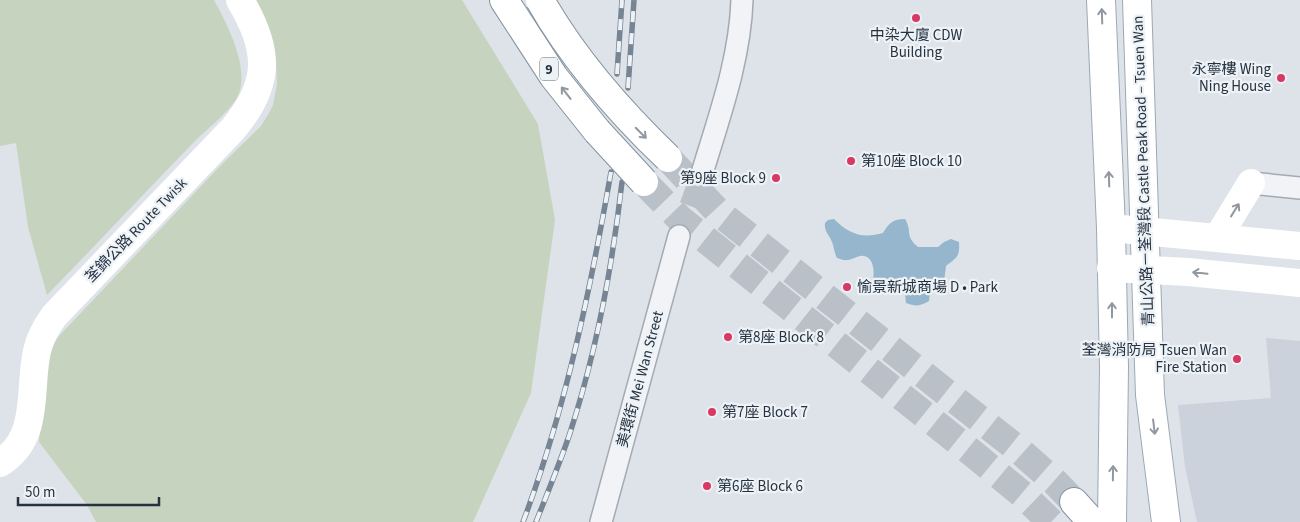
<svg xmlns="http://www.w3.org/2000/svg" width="1300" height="522" font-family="'Source Sans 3','Noto Sans TC',sans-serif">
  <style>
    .built { fill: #cbd2db }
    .green { fill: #c6d3be }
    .water { fill: #95b6cc }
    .pier { fill: #dee3e9 }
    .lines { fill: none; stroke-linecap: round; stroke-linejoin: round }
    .street-tunnel { stroke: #b9c0c7; stroke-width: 21; stroke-dasharray: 21 11; stroke-linecap: butt }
    .highway-tunnel { stroke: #b9c0c7; stroke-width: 28; stroke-dasharray: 28 14; stroke-linecap: butt }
    .street-casing { stroke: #a3aab3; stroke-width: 24 }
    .primary-casing { stroke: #9ca9b5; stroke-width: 30 }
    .highway-casing { stroke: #8492a0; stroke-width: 30 }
    .street { stroke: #f1f3f7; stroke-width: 21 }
    .secondary { stroke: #fff; stroke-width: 28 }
    .primary { stroke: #fff; stroke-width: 28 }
    .highway { stroke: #fff; stroke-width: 28 }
    .rail-casing { stroke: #768493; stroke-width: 5.5 }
    .rail { stroke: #edf2f6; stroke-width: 4; stroke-dasharray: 11; stroke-linecap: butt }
    .highway-bridge-casing { stroke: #8492a0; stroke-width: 30; stroke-linecap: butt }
    .highway-bridge { stroke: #fff; stroke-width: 28 }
    .oneway { stroke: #9298a0 }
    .poi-dot { fill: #d83861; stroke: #edf2f6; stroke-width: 2 }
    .labels { text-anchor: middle; stroke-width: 4.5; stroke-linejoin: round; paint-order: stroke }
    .shield { fill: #edf2f6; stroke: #626c77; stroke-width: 1 }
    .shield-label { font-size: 14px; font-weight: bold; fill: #263241 }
    .poi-label { font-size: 15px; fill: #263241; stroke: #edf2f6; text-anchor: start }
    .street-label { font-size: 15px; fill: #263241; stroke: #edf2f6 }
  </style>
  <rect width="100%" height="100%" fill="#dee3e9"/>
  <path class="built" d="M 1266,338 L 1300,341 L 1300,522 L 1197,522 L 1185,467 L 1178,405 L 1271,398 Z"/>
  <path class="green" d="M 0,0 L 214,0 C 227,24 247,62 240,90 C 236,107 208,128 195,141 C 145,192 97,244 47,295 L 28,227 L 16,143 L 0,146 Z
    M 254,0 L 462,0 L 538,124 L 555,220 L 531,393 L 473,522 L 96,522 L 87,505 L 39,442 L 44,364 L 50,349 L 59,336 L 221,165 L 261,126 L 269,113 L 273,105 L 277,84 L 276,61 Z"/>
  <path class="water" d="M 834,219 C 849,234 862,239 883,233 C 889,223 893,219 905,219 C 913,232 904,235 918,247 L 938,247 L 944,242 L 951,239 L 959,242 C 960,257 957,257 946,266 L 944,282 L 942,285 L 935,283 L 931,286 L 929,301 C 920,306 916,307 906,303 L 904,286 L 900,280 L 892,279 L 877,284 L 873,280 C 875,270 873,254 860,256 C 855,257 850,261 844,260 C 842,260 838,258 837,258 C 834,252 834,247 832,242 C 829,234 824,232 825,223 L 828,220 Z"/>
  <path class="pier" d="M 1254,225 L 1300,227 L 1300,310 L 1245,304 Z"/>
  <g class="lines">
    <path class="street-tunnel" d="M 679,236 L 703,170"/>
    <path class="highway-tunnel" d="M 668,158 L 718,212 L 1020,451 L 1055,482 L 1074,502
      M 644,182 L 680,219 L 976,456 L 1023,495 L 1051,522"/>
    <g class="street-casing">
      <path id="street" d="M 703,170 C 720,114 740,59 742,0
        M 1251,183 L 1300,188
        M 601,522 L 679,236"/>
    </g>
    <g class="primary-casing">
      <path id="primary" d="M 1101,0 L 1111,228 L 1114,367 L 1112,522
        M 1137,0 L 1150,395 L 1166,522"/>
    </g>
    <g class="highway-casing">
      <path id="highway" d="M 504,0 L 554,77 L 597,131
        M 1074,502 L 1092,522"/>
    </g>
    <use href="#street" class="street"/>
    <path class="secondary" d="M 1111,228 L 1300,246
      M 1218,237 L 1251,183
      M 1111,268 L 1188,272 L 1300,283
      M 0,463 C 41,437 28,391 37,351 C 40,338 46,327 54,316 L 233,129 C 271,84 270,50 240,0"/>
    <use href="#primary" class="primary"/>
    <use href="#highway" class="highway"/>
    <g class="rail-casing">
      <path id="rail" d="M 617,74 L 622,0
        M 628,88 L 634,0
        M 523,522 C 566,408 590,291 611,172
        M 536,522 C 547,494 559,465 569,436 C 596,354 612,269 622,182"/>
    </g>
    <use href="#rail" class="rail"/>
    <g class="highway-bridge-casing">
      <path id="highway-bridge" d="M 540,0 C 574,60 619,111 668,158
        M 597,131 L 644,182"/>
    </g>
    <use href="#highway-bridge" class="highway-bridge"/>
  </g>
  <defs><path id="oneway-shaft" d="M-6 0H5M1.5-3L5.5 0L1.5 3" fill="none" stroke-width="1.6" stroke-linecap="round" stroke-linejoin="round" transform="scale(1.25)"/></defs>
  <g class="oneway">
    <use href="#oneway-shaft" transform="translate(1102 16) rotate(-92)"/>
    <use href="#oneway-shaft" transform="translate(566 93) rotate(-128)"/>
    <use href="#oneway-shaft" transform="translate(641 133) rotate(45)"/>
    <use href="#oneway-shaft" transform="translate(1109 179) rotate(-92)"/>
    <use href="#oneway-shaft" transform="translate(1235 210) rotate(-58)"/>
    <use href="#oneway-shaft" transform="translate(1200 273) rotate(-174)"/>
    <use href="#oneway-shaft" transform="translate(1112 310) rotate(-90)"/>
    <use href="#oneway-shaft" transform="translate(1154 427) rotate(83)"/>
    <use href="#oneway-shaft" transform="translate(1113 473) rotate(-89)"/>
  </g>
  <g class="poi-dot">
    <circle cx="916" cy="18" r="5"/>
    <circle cx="1281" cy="78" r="5"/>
    <circle cx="851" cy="161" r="5"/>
    <circle cx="776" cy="178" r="5"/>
    <circle cx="847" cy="287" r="5"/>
    <circle cx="728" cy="337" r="5"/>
    <circle cx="1237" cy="359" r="5"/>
    <circle cx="712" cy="412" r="5"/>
    <circle cx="707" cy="486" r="5"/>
  </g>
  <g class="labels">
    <rect class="shield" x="540" y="57.5" width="18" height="23" rx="4"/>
    <g class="shield-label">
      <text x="549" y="74">9</text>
    </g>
    <g class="poi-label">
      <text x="916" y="40" text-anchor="middle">中染大廈 CDW<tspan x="916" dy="17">Building</tspan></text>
      <text x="1271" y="74" text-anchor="end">永寧樓 Wing<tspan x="1271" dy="17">Ning House</tspan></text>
      <text x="861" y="166">第10座 Block 10</text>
      <text x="766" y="183" text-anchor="end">第9座 Block 9</text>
      <text x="857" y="292">愉景新城商場 D • Park</text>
      <text x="738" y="342">第8座 Block 8</text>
      <text x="1227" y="355" text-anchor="end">荃灣消防局 Tsuen Wan<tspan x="1227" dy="17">Fire Station</tspan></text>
      <text x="722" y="417">第7座 Block 7</text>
      <text x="717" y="491">第6座 Block 6</text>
    </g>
    <g class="street-label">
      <text transform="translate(1143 171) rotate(-92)" y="5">青山公路－荃灣段 Castle Peak Road – Tsuen Wan</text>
      <text transform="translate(136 230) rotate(-46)" y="5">荃錦公路 Route Twisk</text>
      <text transform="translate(640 379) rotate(-75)" y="5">美環街 Mei Wan Street</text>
    </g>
  </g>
  <path d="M18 497v8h141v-8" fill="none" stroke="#263241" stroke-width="2.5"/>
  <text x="25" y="497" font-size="15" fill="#263241" stroke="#edf2f6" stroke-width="4" paint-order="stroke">50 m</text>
</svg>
